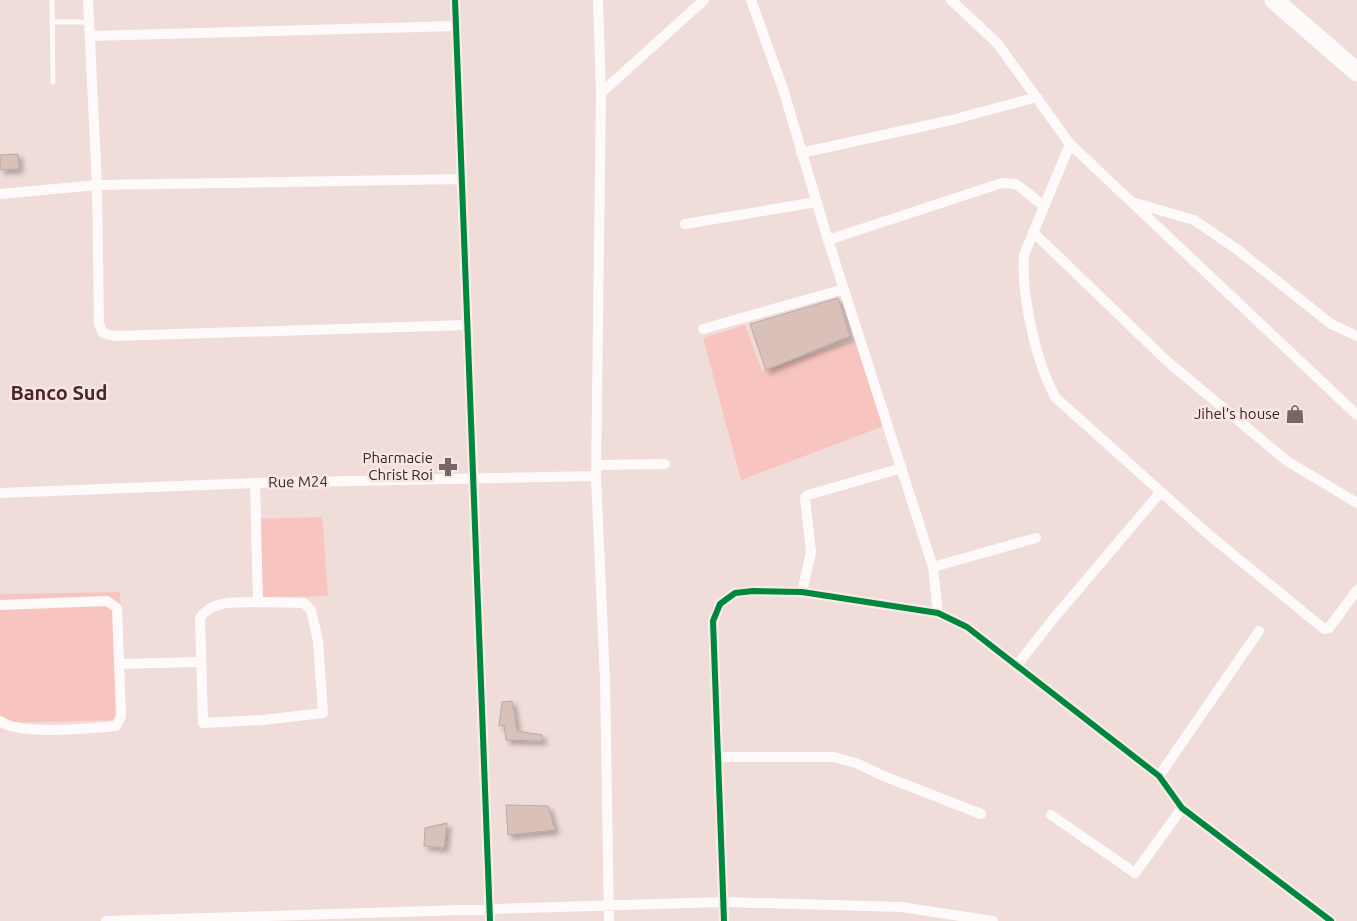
<svg xmlns="http://www.w3.org/2000/svg" width="1357" height="921" font-family="Ubuntu,sans-serif">
  <style>
    .green { fill: #f8c4bf }
    .building { fill: #d9c1b9; stroke: #baa9a5; filter: url(#shadow) }
    .lines { fill: none; stroke-linecap: round; stroke-linejoin: round }
    .service { stroke: #fdfaf9; stroke-width: 5 }
    .minor { stroke: #fdfaf9; stroke-width: 10 }
    .motorway { stroke: #fdfaf9; stroke-width: 19 }
    .cycleway-casing { stroke: #f9e6e4; stroke-width: 9 }
    .cycleway { stroke: #00873e; stroke-width: 6 }
    .labels { text-anchor: middle; stroke-width: 5; stroke-linejoin: round; paint-order: stroke }
    .poi-label { font-size: 15px; fill: #382725; stroke: #f9e6e4; text-anchor: end }
    .street-label { font-size: 15px; fill: #382725; stroke: #f9e6e4 }
    .district-label { font-size: 20px; font-weight: bold; fill: #4a2724; stroke: #f9e6e4 }
  </style>
  <defs>
    <filter id="shadow"><feDropShadow dx="4" dy="4" stdDeviation="2.5" flood-color="#0004"/></filter>
  </defs>
  <rect width="100%" height="100%" fill="#f0dcd9"/>
  <path class="green" d="M 745,325 L 762,371 L 855,339 L 884,426 L 741,480 L 703,338 Z
    M 322,517 L 328,596 L 261,597 L 256,519 Z
    M 120,592 L 123,720 L 0,723 L 0,594 Z"/>
  <path class="building" d="M 18,154 L 19,169 L 0,170 L 0,155 Z
    M 838,298 L 850,336 L 766,370 L 750,324 Z
    M 512,701 L 517,731 L 542,735 L 542,741 L 506,740 L 504,725 L 499,726 L 502,702 Z
    M 506,805 L 548,806 L 555,830 L 508,835 Z
    M 447,823 L 444,848 L 424,846 L 425,828 Z"/>
  <g class="lines">
    <path class="service" d="M 52,0 L 53,82
      M 52,22 L 89,22"/>
    <path class="minor" d="M 88,0 L 97,185 L 99,324 L 103,333 L 114,336 L 467,325
      M 455,0 L 490,921
      M 598,0 L 601,93 L 596,476 L 605,680 L 609,921
      M 751,0 L 783,89 L 828,240 L 933,567 L 938,613
      M 951,0 L 997,43 L 1070,144 L 1024,255 C 1021,294 1036,364 1056,398 L 1208,534 L 1324,629 L 1329,628 L 1357,590
      M 90,36 L 456,26
      M 601,93 L 704,0
      M 1070,144 L 1357,415
      M 801,153 L 952,120 L 1037,97
      M 0,194 L 97,185 L 462,179
      M 1132,202 L 1194,220 L 1238,250 L 1331,324 L 1357,336
      M 685,224 L 816,202
      M 1033,232 L 1168,362 L 1287,461 L 1357,503
      M 828,240 L 1002,183 L 1016,184 L 1044,206
      M 703,329 L 844,289
      M 596,465 L 665,464
      M 255,483 L 258,602
      M 0,493 L 255,483 L 596,476
      M 933,567 L 1036,538
      M 802,592 L 811,552 L 805,498 L 808,495 L 902,468
      M 258,602 L 304,603 L 311,610 L 318,641 L 323,713 L 263,720 L 203,723 L 200,618 C 212,599 237,603 258,602 Z
      M 0,605 L 107,601 L 117,608 L 121,716 L 116,726 C 91,728 19,736 0,721
      M 119,664 L 200,662
      M 1017,665 L 1054,618 L 1160,493
      M 717,757 L 834,757 L 856,763 L 881,775 L 981,814
      M 1159,776 L 1259,631
      M 1051,815 L 1135,873 L 1182,808
      M 106,921 L 723,902 L 901,907 L 993,921
      M 724,921 L 713,621 L 720,604 L 735,593 L 753,591 L 802,592 L 938,613 L 967,627 L 1159,776 L 1182,808 L 1331,921"/>
    <path class="motorway" d="M 1274,0 L 1357,72"/>
    <g class="cycleway-casing">
      <path id="cycleway" d="M 455,0 L 490,921
        M 724,921 L 713,621 L 720,604 L 735,593 L 753,591 L 802,592 L 938,613 L 967,627 L 1159,776 L 1182,808 L 1331,921"/>
    </g>
    <use href="#cycleway" class="cycleway"/>
  </g>
  <defs>
    <g id="shop-bare" transform="scale(1.5)"><path d="M-5-2.5h2.3a2.7 3.5 0 0 1 5.4 0H5L5.5 6h-11ZM-1.5-2.5h3a1.5 2.3 0 0 0-3 0Z" fill="#786664" stroke="#f9e6e4" stroke-width="2.5" paint-order="stroke"/></g>
    <g id="pharmacy-bare" transform="scale(1.5)"><path d="M-2-6h4v4h4v4h-4v4h-4v-4h-4v-4h4Z" fill="#786664" stroke="#f9e6e4" stroke-width="2.5" paint-order="stroke"/></g>
  </defs>
  <g fill-rule="evenodd">
    <use href="#shop-bare" x="1295" y="414"/>
    <use href="#pharmacy-bare" x="448" y="467"/>
  </g>
  <g class="labels">
    <g class="poi-label">
      <text x="1280" y="419">Jihel's house</text>
      <text x="433" y="463">Pharmacie<tspan x="433" dy="17">Christ Roi</tspan></text>
    </g>
    <g class="street-label">
      <text transform="translate(298 482) rotate(-1)" y="5">Rue M24</text>
    </g>
    <g class="district-label">
      <text x="59" y="400">Banco Sud</text>
    </g>
  </g>
</svg>
